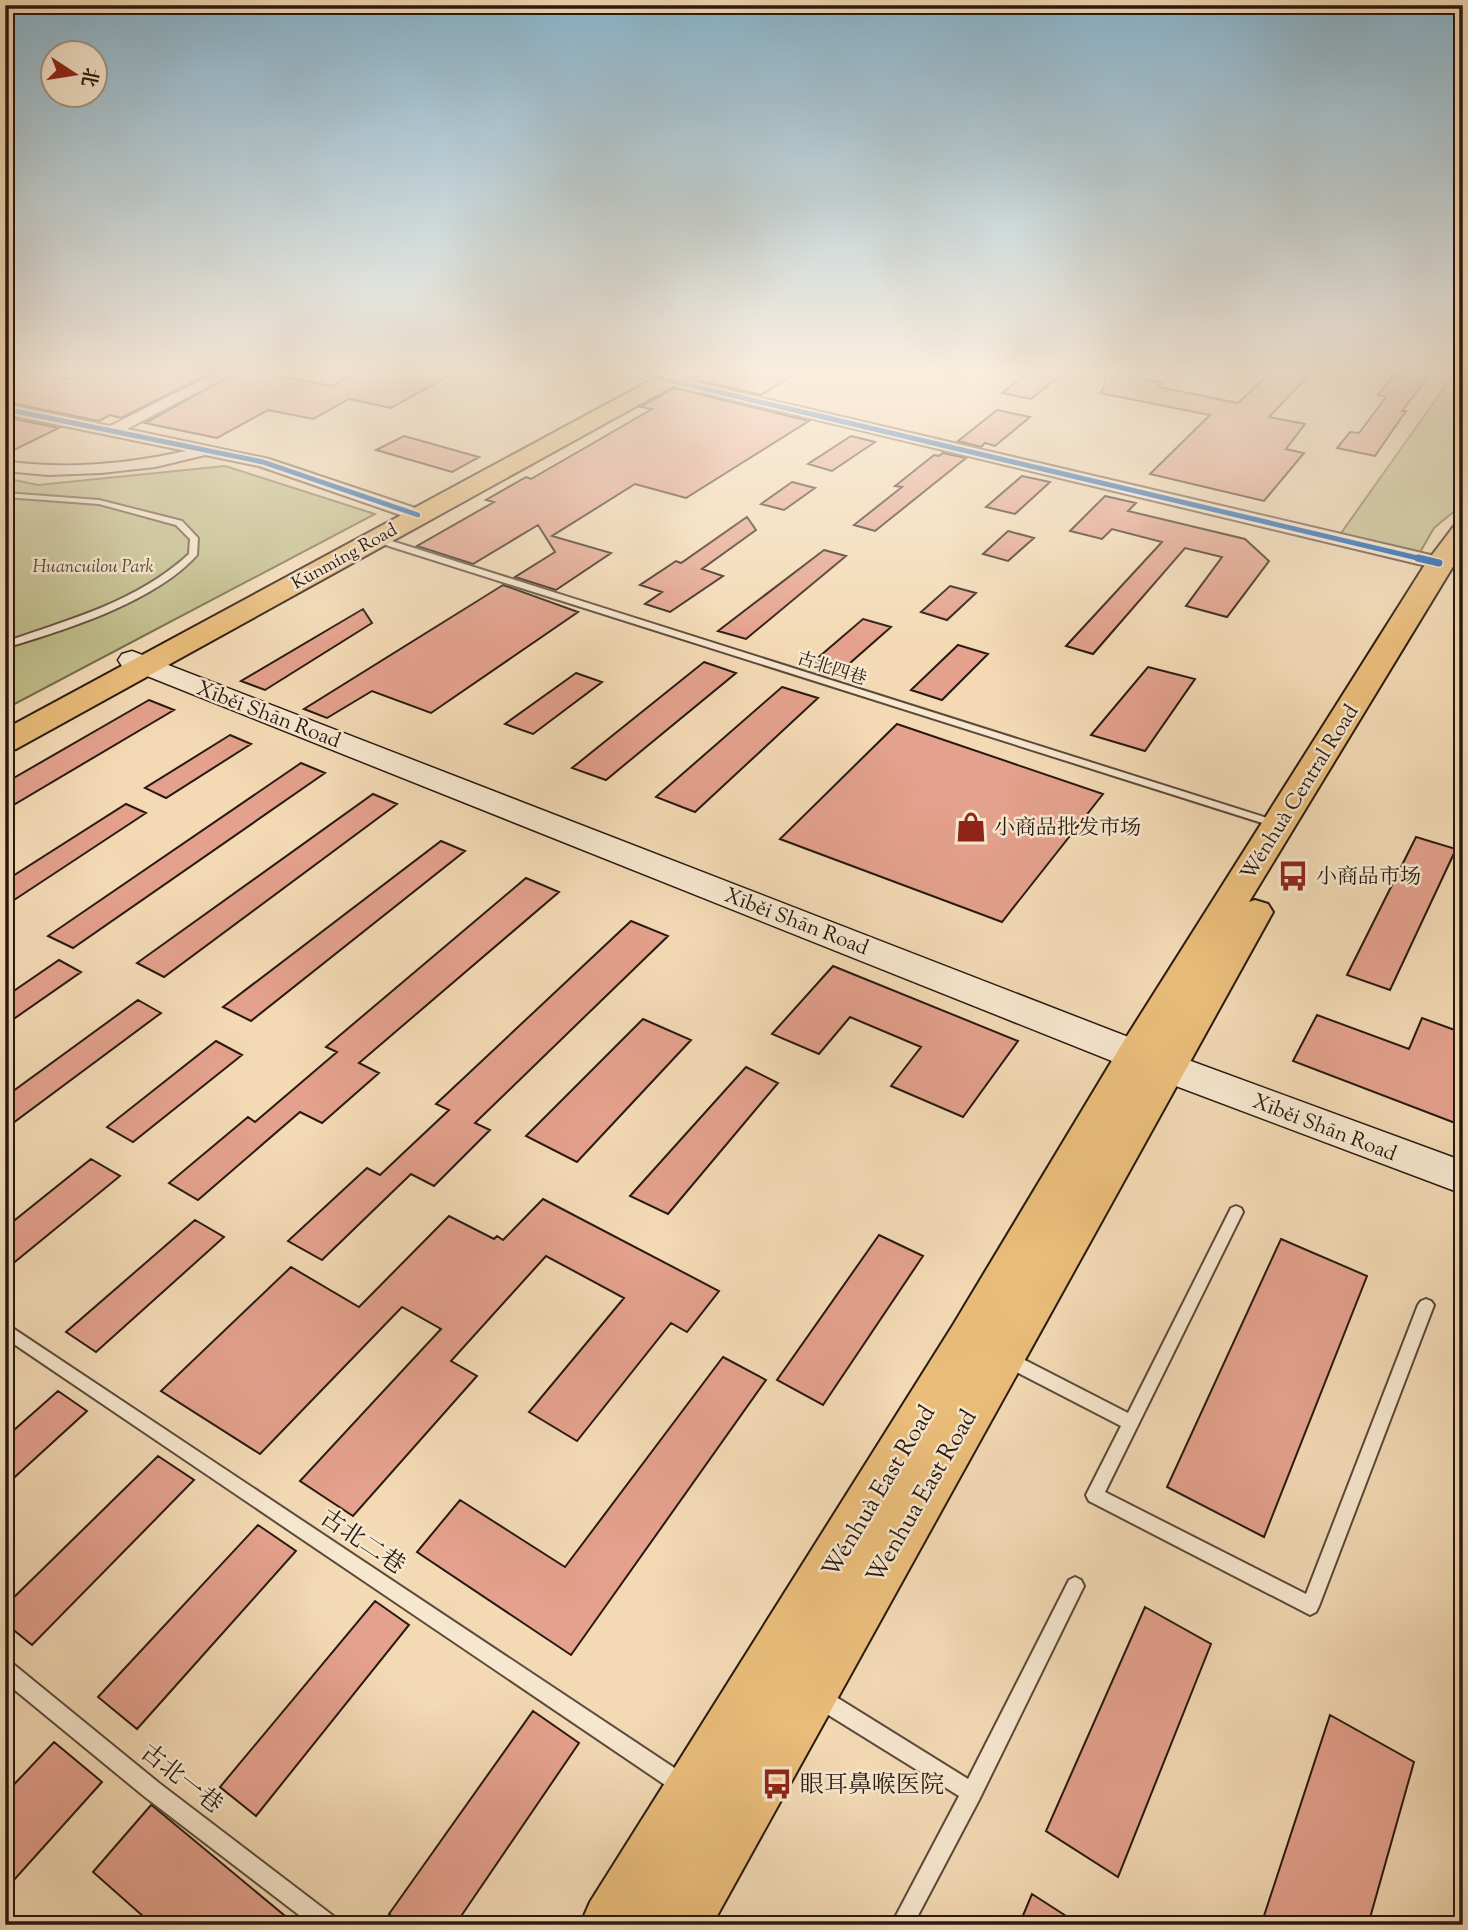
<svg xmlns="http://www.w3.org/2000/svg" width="1468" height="1930" font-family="'Sorts Mill Goudy','Noto Serif SC',serif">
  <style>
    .green { fill: #c0be8a; stroke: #746c4d; stroke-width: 2 }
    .building { fill: #e4a18d; stroke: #281910; stroke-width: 2 }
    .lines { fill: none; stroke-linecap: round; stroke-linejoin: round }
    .lane-casing { stroke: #5b4939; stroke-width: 4 }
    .street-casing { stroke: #5b4939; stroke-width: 4 }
    .secondary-casing { stroke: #281910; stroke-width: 3 }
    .primary-casing { stroke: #281910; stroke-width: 4 }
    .lane { fill: #f7e7cf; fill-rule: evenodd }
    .street { fill: #f7e7cf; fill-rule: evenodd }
    .secondary { fill: #f7e7cf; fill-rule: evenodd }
    .primary { fill: #eabd7a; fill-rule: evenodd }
    .cycleway-far1-casing { stroke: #f7e7cf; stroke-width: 8 }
    .cycleway-casing { stroke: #f7e7cf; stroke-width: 10 }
    .cycleway-far1 { stroke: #0057b8; stroke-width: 5 }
    .cycleway { stroke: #0057b8; stroke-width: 7 }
    .labels { text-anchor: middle; stroke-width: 5; stroke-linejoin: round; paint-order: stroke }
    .far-street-label { font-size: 18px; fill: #281910; stroke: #f7e7cf }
    .far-park-label { font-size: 18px; font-style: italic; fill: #564b35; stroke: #f7e7cf }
    .street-label { font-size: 21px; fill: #281910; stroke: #f7e7cf }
    .poi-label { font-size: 21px; fill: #281910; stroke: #f7e7cf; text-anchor: start }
    .near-street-label { font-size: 24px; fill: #281910; stroke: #f7e7cf }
    .near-poi-label { font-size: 24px; fill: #281910; stroke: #f7e7cf; text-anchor: start }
  </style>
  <rect width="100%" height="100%" fill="#f3dab5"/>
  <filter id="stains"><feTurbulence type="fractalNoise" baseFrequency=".00286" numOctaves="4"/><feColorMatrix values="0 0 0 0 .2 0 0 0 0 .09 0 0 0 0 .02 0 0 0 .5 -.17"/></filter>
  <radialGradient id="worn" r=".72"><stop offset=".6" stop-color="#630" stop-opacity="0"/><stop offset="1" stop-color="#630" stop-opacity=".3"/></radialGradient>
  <path class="green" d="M 1456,371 L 1463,371 L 1463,504 L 1434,528 L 1419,554 L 1339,536 Z
    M 225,466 L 375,514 L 5,709 L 5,478 L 38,485 Z"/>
  <path class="building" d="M 19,371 L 72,379 L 90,371 L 215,371 L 121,418 L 110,415 L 99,421 L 5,402 L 5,376 Z
    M 239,371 L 253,371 L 332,386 L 358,371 L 457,371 L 391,408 L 349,399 L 313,419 L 268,410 L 217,438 L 145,423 Z
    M 706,371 L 801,371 L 761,395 L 692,379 Z
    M 1030,371 L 1066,371 L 1031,399 L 1002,393 Z
    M 1272,371 L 1309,375 L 1269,417 L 1305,424 L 1286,449 L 1304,453 L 1264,501 L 1150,474 L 1210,415 L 1100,393 L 1103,389 L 1106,376 L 1116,378 L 1120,375 L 1162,383 L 1158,387 L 1238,403 Z
    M 1398,371 L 1433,371 L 1402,411 L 1406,411 L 1375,456 L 1337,448 L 1350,432 L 1359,433 L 1386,397 L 1378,395 Z
    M 674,388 L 809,421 L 686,498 L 635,484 L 552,536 L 611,553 L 556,590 L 515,577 L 555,552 L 538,525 L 473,564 L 417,546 L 494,502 L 486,500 L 526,477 L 531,479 L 652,409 L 641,407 Z
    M 997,410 L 1030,417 L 995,446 L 985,443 L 981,447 L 958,441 Z
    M 5,417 L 59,428 L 16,449 L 5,446 Z
    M 404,436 L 479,457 L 452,472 L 376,450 Z
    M 851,436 L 875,442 L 832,471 L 808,464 Z
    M 943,453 L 966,458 L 875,531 L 854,525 L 902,487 L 895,486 L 934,455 L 939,456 Z
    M 1022,476 L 1050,482 L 1015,514 L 986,507 Z
    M 792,482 L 815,488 L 784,510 L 761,504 Z
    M 1105,496 L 1136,503 L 1128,511 L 1245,539 L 1269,561 L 1227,617 L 1186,606 L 1222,557 L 1185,548 L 1093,654 L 1066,646 L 1162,542 L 1112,529 L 1102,539 L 1070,531 Z
    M 747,517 L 756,530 L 702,569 L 723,576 L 670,612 L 645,604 L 662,592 L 640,585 L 676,561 L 681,563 Z
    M 1008,531 L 1034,538 L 1008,561 L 983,554 Z
    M 824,550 L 846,556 L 746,639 L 718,631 Z
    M 503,585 L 578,612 L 431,713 L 372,691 L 327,718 L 304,709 Z
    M 950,586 L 976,593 L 947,620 L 921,612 Z
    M 363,609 L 372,623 L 265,690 L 241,681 Z
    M 863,619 L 891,627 L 842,670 L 814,661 Z
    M 958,645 L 988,654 L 942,700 L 911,690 Z
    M 704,662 L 736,673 L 606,780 L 572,768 Z
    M 1148,667 L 1195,679 L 1145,751 L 1091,735 Z
    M 576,673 L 602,682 L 533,734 L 505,724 Z
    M 782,687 L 818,698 L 695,812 L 656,797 Z
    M 149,700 L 174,710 L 5,810 L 5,783 Z
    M 897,724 L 1103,794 L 1002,922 L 780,839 Z
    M 230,735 L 251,744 L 166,798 L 145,788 Z
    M 301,763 L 325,773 L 73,948 L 48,936 Z
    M 373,794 L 397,804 L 164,977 L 137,963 Z
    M 126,804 L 146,813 L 5,906 L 5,881 Z
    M 1416,837 L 1456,849 L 1390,990 L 1347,975 Z
    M 441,841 L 465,851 L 251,1021 L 223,1007 Z
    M 526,878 L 559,892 L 359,1063 L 379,1073 L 322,1123 L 300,1112 L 198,1200 L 169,1183 L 248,1117 L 255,1122 L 337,1052 L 326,1047 Z
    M 631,921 L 668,936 L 475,1123 L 490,1130 L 434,1186 L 411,1174 L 322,1260 L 288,1241 L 367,1168 L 380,1175 L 449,1110 L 436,1104 Z
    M 59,960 L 81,972 L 5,1025 L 5,997 Z
    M 833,966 L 1018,1041 L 963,1117 L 891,1086 L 921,1047 L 850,1017 L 819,1054 L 772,1034 Z
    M 138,1000 L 161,1013 L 5,1129 L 5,1097 Z
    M 1317,1015 L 1409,1049 L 1422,1018 L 1463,1033 L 1463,1126 L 1293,1061 Z
    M 643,1019 L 691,1040 L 577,1162 L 526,1136 Z
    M 216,1041 L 242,1055 L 133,1142 L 107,1127 Z
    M 746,1067 L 778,1083 L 668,1214 L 630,1196 Z
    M 91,1159 L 120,1176 L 5,1270 L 5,1228 Z
    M 543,1199 L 719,1291 L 687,1332 L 671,1323 L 577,1441 L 529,1412 L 624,1298 L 546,1256 L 451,1361 L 477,1376 L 353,1516 L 300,1481 L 441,1329 L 402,1307 L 260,1454 L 161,1391 L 291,1267 L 359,1307 L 449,1216 L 494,1239 L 497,1236 L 503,1240 Z
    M 195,1220 L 224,1237 L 96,1352 L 66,1332 Z
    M 879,1235 L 923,1256 L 823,1405 L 777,1380 Z
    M 1281,1239 L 1367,1276 L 1264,1537 L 1167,1487 Z
    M 723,1357 L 766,1380 L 571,1655 L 417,1552 L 460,1500 L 565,1567 Z
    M 58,1391 L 87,1411 L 5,1486 L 5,1438 Z
    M 158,1456 L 194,1480 L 32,1645 L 5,1623 L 5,1606 Z
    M 258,1525 L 296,1551 L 137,1729 L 98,1697 Z
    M 375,1601 L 409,1625 L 256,1816 L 220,1787 Z
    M 1145,1607 L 1211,1644 L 1118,1877 L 1046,1831 Z
    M 533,1711 L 579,1743 L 455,1925 L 402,1925 L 389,1914 Z
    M 1330,1715 L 1414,1762 L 1368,1925 L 1261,1925 Z
    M 54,1742 L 102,1782 L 5,1890 L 5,1794 Z
    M 151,1805 L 154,1807 L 296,1925 L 153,1925 L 93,1872 Z
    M 1032,1894 L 1080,1925 L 1019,1925 Z"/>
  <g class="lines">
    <g class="lane-casing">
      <path id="lane" d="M 5,493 L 99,500 L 182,521 L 198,538 L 197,555 C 155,602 65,630 5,648 L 5,642 C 70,619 137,602 189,554 L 190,539 L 176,525 L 99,504 L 5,497 Z
        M 376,536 L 1283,823 L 1284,825 L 1279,828 L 1275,827 L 373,541 L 373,537 Z
        M 1236,1206 L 1241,1208 L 1243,1212 L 1105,1492 L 1306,1594 L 1418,1305 L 1421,1301 L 1426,1299 L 1431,1301 L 1434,1305 L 1319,1606 L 1316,1612 L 1310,1615 L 1089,1501 L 1086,1495 L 1121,1426 L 1003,1365 L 1001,1360 L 1003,1355 L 1009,1353 L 1015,1355 L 1128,1413 L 1229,1212 L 1231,1208 Z
        M 5,1323 L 688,1777 L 691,1784 L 688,1791 L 681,1794 L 674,1791 L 5,1338 Z
        M 1075,1577 L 1081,1580 L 1084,1586 L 1081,1592 L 979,1800 L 913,1925 L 891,1925 L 959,1796 L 814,1706 L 812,1699 L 814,1692 L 821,1690 L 828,1692 L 968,1779 L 1069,1580 Z
        M 5,1661 L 12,1663 L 159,1783 L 336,1918 L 339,1925 L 312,1925 L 145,1797 L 5,1682 Z"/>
    </g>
    <g class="street-casing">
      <path id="street" d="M 220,371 L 237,371 L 127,429 L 269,459 L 424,511 L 427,515 L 424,519 L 412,519 L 259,466 L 205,455 L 155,467 L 101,473 L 48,475 L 5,471 L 5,461 C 64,470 128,464 186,451 L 5,414 L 5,404 L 110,426 Z
        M 623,371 L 647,371 L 1439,557 L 1448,563 L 1439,569 L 630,375 Z"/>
    </g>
    <g class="secondary-casing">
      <path id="secondary" d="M 132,651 L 1180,1057 L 1463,1161 L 1463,1194 L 1152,1077 L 122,666 L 118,660 L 122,654 Z"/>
    </g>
    <g class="primary-casing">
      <path id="primary" d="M 668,371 L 694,371 L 691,376 L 16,749 L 5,752 L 5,729 Z
        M 1463,524 L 1463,550 L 1249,902 L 1255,900 L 1268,904 L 1273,912 L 712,1925 L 580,1925 L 590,1902 L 953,1325 L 1122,1044 L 1426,563 L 1454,526 Z"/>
    </g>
    <use href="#lane" class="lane"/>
    <use href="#street" class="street"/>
    <use href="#secondary" class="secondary"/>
    <use href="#primary" class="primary"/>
    <g class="cycleway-far1-casing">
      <path id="cycleway-far1" d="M 630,371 L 1426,560
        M 5,409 L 263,462 L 418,515"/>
    </g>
    <g class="cycleway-casing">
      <path id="cycleway" d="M 1418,558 L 1439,563"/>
    </g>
    <use href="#cycleway-far1" class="cycleway-far1"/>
    <use href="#cycleway" class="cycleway"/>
  </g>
  <linearGradient id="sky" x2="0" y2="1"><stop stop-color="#89b7d1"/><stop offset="0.58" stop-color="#faeede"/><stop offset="1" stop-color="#faeede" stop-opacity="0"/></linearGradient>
  <rect width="1468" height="641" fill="url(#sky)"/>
  <defs>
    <g id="shop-bare" transform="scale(2.415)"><path d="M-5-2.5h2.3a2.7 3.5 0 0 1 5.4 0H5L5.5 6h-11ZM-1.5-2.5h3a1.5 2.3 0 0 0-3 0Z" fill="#8f2418" stroke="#f7e7cf" stroke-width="2.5" paint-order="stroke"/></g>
    <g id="bus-bare" transform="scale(2.415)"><path d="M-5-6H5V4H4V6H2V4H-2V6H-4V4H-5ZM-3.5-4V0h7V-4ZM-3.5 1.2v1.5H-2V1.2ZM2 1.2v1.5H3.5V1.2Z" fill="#8f2418" stroke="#f7e7cf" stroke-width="2.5" paint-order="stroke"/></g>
  </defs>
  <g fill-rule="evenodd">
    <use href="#shop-bare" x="971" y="827"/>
    <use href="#bus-bare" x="1293" y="876"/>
    <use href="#bus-bare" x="777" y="1784"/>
  </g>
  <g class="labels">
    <g class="far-street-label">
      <text transform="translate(344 556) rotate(-29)" y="6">Kūnmíng Road</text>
      <text transform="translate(832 668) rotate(18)" y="6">古北四巷</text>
    </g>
    <g class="far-park-label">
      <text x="93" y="572">Huancuilou Park</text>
    </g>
    <g class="street-label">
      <text transform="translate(269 714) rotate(21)" y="7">Xīběi Shān Road</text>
      <text transform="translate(1299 792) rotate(-58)" y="7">Wénhuà Central Road</text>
      <text transform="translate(797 921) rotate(21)" y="7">Xīběi Shān Road</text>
      <text transform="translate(1325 1127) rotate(21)" y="7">Xīběi Shān Road</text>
    </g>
    <g class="poi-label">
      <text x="994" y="834">小商品批发市场</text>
      <text x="1316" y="883">小商品市场</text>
    </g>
    <g class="near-street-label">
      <text transform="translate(878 1491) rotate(-59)" y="8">Wénhuà East Road</text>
      <text transform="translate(921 1496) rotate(-60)" y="8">Wenhua East Road</text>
      <text transform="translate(363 1541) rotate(34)" y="8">古北二巷</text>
      <text transform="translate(182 1778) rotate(38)" y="8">古北一巷</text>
    </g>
    <g class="near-poi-label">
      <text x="800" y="1792">眼耳鼻喉医院</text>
    </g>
  </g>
  <rect width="1468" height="1930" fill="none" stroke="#f3dab5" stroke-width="28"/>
  <rect x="7" y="7" width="1454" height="1916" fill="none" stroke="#281910" stroke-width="3.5"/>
  <rect x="14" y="14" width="1440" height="1902" fill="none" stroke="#281910" stroke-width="2"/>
  <g transform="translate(74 74) rotate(102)"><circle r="33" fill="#f7e7cf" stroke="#a49583" stroke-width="2"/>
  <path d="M0-5L12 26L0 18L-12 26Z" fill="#8f2418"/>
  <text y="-10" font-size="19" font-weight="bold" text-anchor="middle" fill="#281910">北</text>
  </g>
  <rect width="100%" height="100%" filter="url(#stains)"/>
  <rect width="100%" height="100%" fill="url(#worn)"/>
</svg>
